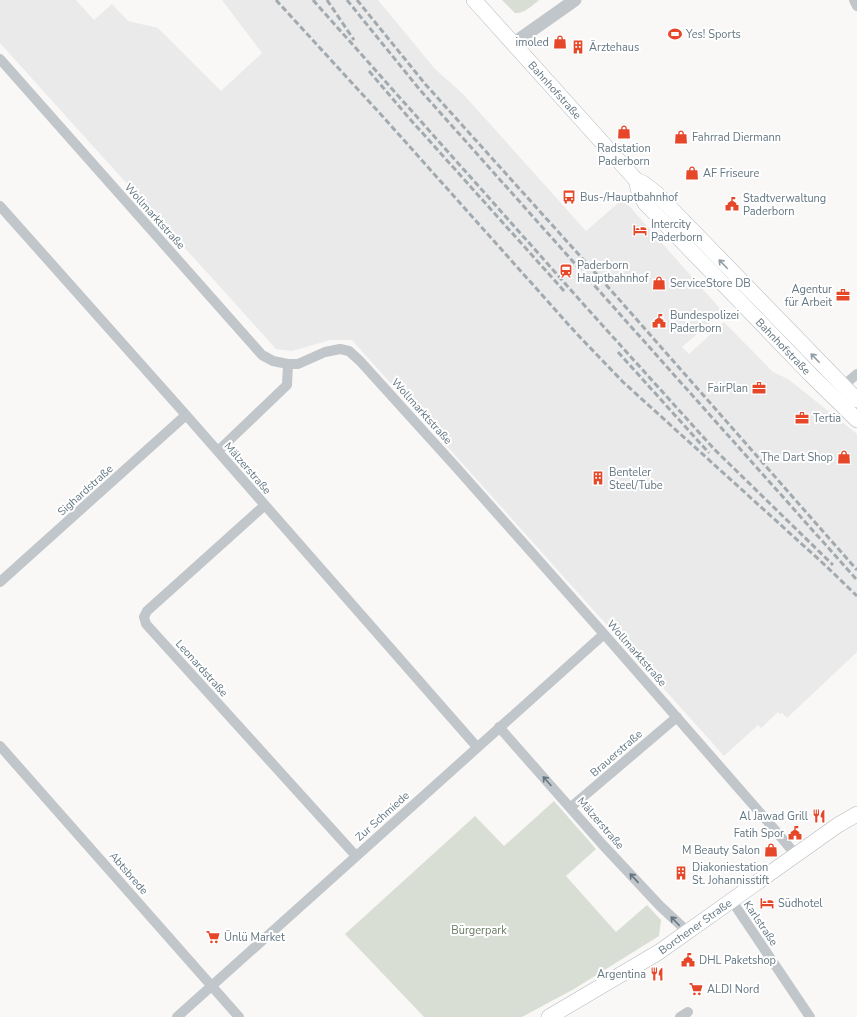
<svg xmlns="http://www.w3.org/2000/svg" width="857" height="1017" font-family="'Nunito Sans',sans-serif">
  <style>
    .built { fill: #e9eae9 }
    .green { fill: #d9ded5 }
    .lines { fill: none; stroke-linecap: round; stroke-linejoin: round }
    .secondary-casing { stroke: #b4babf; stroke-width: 16 }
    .minor { stroke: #c1c6ca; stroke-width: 10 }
    .tertiary { stroke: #c1c6ca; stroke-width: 13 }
    .secondary { stroke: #fff; stroke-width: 15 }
    .rail { stroke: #a2aab0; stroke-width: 3; stroke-dasharray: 6 3; stroke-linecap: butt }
    .oneway { stroke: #929fa8 }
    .oneway2 { stroke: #637682 }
    .labels { text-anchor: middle; stroke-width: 4; stroke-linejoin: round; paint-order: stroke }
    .poi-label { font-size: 11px; fill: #637682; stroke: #fff; text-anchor: start }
    .street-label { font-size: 11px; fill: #637682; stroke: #fff }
    .park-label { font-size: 11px; fill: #687962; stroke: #fff }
  </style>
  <rect width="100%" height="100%" fill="#f9f8f6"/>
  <path class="built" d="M 0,0 L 76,0 L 94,20 L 112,4 L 128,21 L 158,28 L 221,91 L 262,53 L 222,0 L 378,0 L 435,69 L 463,94 L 586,231 L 623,199 L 723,312 L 682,347 L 689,354 L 724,322 L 773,372 L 788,379 L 857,434 L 857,652 L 787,718 L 782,713 L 780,714 L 778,712 L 761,728 L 758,725 L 724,756 L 352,340 L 330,340 L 292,351 L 276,349 L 0,43 Z"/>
  <path class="green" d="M 502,0 L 539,0 C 533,5 524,14 515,13 Z
    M 554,801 L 596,849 L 566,876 L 616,932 L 647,905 L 661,920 L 659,936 L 574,989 L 522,1017 L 424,1017 L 345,934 L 475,816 L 504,846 Z"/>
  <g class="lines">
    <g class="secondary-casing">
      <g id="secondary">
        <path id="s1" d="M 474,0 L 636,180 L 643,183 L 656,193 L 857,400"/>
        <path id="s2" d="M 636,180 L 639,192 L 645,203 L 811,375 L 857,420"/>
        <path id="s3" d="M 549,1017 L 659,952 L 838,825 L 857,814"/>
      </g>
    </g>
    <path class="minor" d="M 854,0 L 857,6
      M 0,59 L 262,355 L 273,361 L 288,364 L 298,364 L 325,352 L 340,349 L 349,351 L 360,361 L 455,466 L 604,634 L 769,823 L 796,855
      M 0,206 L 186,415 L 477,747
      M 839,389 L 857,374
      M 218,451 L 287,385 L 288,364
      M 265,505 L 147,611 L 144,617 L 146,624 L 356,856
      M 0,582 L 186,415
      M 499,727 L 602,844 L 660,906 L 688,932
      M 0,746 L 239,1017
      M 571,807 L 677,717
      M 732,901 L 810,1017
      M 177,1017 L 604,634
      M 680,1017 L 688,1012"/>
    <path class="tertiary" d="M 514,43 L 575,0"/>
    <use href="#secondary" class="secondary"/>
    <path class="rail" d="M 276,0 L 385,119 L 576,333 L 623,382 L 826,566 L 857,596
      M 313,0 L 594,316 L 714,449 L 833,565
      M 327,0 L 354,40
      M 347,0 L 420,90 L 857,580
      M 357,0 L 426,85 L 617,297 L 857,570
      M 369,71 L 409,118 L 565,292
      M 618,352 L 709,453"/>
  </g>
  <defs><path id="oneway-shaft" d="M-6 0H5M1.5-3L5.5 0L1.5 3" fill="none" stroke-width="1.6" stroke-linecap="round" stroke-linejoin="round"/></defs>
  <g class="oneway">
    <use href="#oneway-shaft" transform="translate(723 264) rotate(-134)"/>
    <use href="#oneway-shaft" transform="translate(815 358) rotate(-134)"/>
  </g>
  <g class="oneway2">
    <use href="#oneway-shaft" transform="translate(547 781) rotate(-132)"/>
    <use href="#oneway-shaft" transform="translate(634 878) rotate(-133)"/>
    <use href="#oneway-shaft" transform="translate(675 921) rotate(-134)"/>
  </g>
  <defs>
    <g id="stadium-bare" transform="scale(1.08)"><path d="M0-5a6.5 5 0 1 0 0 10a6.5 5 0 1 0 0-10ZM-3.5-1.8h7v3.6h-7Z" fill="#e64729" stroke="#fff" stroke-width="2.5" paint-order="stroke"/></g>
    <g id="shop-bare" transform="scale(1.08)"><path d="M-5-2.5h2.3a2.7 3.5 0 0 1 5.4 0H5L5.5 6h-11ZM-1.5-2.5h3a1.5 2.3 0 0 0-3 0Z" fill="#e64729" stroke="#fff" stroke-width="2.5" paint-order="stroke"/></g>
    <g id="building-bare" transform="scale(1.08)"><path d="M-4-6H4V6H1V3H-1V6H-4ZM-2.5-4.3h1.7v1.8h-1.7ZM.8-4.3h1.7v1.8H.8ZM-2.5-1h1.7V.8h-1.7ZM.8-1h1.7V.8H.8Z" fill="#e64729" stroke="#fff" stroke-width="2.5" paint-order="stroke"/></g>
    <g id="bus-bare" transform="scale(1.08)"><path d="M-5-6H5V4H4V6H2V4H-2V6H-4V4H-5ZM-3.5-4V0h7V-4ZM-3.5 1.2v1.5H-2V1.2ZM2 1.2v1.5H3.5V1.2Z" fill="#e64729" stroke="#fff" stroke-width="2.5" paint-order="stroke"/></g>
    <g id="civic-bare" transform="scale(1.08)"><path d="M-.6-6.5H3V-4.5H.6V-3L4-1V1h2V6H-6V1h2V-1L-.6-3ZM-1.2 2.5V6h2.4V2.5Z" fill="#e64729" stroke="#fff" stroke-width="2.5" paint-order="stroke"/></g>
    <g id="hotel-bare" transform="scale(1.08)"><path d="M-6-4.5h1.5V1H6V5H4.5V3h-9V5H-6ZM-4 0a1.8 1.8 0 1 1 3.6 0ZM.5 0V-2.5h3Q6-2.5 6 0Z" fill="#e64729" stroke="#fff" stroke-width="2.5" paint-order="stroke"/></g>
    <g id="station-bare" transform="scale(1.08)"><path d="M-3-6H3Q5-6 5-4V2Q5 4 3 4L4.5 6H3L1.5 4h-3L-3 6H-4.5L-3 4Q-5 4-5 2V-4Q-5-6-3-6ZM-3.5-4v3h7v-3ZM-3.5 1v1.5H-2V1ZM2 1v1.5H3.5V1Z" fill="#e64729" stroke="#fff" stroke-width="2.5" paint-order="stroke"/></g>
    <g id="office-bare" transform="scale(1.08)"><path d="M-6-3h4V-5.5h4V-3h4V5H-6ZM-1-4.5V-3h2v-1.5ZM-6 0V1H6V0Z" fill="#e64729" stroke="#fff" stroke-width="2.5" paint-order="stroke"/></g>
    <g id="restaurant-bare" transform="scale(1.08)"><path d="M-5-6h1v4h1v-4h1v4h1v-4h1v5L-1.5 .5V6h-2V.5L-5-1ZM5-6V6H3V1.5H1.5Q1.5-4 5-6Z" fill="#e64729" stroke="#fff" stroke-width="2.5" paint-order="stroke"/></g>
    <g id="supermarket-bare" transform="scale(1.08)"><path d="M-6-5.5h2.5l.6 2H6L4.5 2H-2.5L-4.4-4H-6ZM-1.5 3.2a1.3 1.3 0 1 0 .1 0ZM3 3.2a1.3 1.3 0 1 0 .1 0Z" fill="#e64729" stroke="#fff" stroke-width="2.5" paint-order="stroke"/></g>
  </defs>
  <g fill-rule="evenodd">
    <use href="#stadium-bare" x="675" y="34"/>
    <use href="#shop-bare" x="560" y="42"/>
    <use href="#building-bare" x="578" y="47"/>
    <use href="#shop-bare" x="624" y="132"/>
    <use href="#shop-bare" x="681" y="137"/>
    <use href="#shop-bare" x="692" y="173"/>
    <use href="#bus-bare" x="569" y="197"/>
    <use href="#civic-bare" x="732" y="204"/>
    <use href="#hotel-bare" x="640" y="230"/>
    <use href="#station-bare" x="566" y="271"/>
    <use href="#shop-bare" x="659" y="283"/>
    <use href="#office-bare" x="843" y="295"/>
    <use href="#civic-bare" x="659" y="321"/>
    <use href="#office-bare" x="759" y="388"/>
    <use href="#office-bare" x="802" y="418"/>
    <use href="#shop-bare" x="844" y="457"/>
    <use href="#building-bare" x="598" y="478"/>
    <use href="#restaurant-bare" x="819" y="816"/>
    <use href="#civic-bare" x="795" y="833"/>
    <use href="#shop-bare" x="771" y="850"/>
    <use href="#building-bare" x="681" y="873"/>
    <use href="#hotel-bare" x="767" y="903"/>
    <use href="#supermarket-bare" x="213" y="937"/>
    <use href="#civic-bare" x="688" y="960"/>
    <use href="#restaurant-bare" x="657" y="974"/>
    <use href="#supermarket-bare" x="696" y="989"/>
  </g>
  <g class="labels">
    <g class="poi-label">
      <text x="686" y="38">Yes! Sports</text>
      <text x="549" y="46" text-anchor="end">imoled</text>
      <text x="589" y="51">Ärztehaus</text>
      <text x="692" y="141">Fahrrad Diermann</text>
      <text x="624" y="152" text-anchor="middle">Radstation<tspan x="624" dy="13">Paderborn</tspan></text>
      <text x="703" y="177">AF Friseure</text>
      <text x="580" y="201">Bus-/Hauptbahnhof</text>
      <text x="743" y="202">Stadtverwaltung<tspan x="743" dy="13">Paderborn</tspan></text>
      <text x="651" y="228">Intercity<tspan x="651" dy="13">Paderborn</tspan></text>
      <text x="577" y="269">Paderborn<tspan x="577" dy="13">Hauptbahnhof</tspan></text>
      <text x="670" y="287">ServiceStore DB</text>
      <text x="832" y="293" text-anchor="end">Agentur<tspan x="832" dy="13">für Arbeit</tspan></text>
      <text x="670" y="319">Bundespolizei<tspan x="670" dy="13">Paderborn</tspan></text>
      <text x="748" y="392" text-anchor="end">FairPlan</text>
      <text x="813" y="422">Tertia</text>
      <text x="833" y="461" text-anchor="end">The Dart Shop</text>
      <text x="609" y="476">Benteler<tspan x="609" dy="13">Steel/Tube</tspan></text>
      <text x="808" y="820" text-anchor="end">Al Jawad Grill</text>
      <text x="784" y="837" text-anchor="end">Fatih Spor</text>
      <text x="760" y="854" text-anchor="end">M Beauty Salon</text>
      <text x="692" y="871">Diakoniestation<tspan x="692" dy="13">St. Johannisstift</tspan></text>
      <text x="778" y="907">Südhotel</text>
      <text x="224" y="941">Ünlü Market</text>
      <text x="699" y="964">DHL Paketshop</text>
      <text x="646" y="978" text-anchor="end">Argentina</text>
      <text x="707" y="993">ALDI Nord</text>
    </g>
    <g class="street-label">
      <text dy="4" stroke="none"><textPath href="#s1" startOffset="121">Bahnhofstraße</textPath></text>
      <text transform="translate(155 216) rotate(48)" y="4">Wollmarktstraße</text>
      <text dy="4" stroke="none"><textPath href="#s2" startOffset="224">Bahnhofstraße</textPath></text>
      <text transform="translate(422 411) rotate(48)" y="4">Wollmarktstraße</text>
      <text transform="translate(248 468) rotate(49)" y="4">Mälzerstraße</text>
      <text transform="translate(85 490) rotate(-42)" y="4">Sighardstraße</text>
      <text transform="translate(637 653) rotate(49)" y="4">Wollmarktstraße</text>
      <text transform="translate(202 668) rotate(48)" y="4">Leonardstraße</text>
      <text transform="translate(616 753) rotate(-41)" y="4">Brauerstraße</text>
      <text transform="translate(382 816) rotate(-42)" y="4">Zur Schmiede</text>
      <text transform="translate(601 823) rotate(49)" y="4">Mälzerstraße</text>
      <text transform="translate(129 873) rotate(49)" y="4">Abtsbrede</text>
      <text transform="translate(761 923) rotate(56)" y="4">Karlstraße</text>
      <text dy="4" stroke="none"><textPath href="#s3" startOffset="172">Borchener Straße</textPath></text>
    </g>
    <g class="park-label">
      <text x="479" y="934">Bürgerpark</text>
    </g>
  </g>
</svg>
